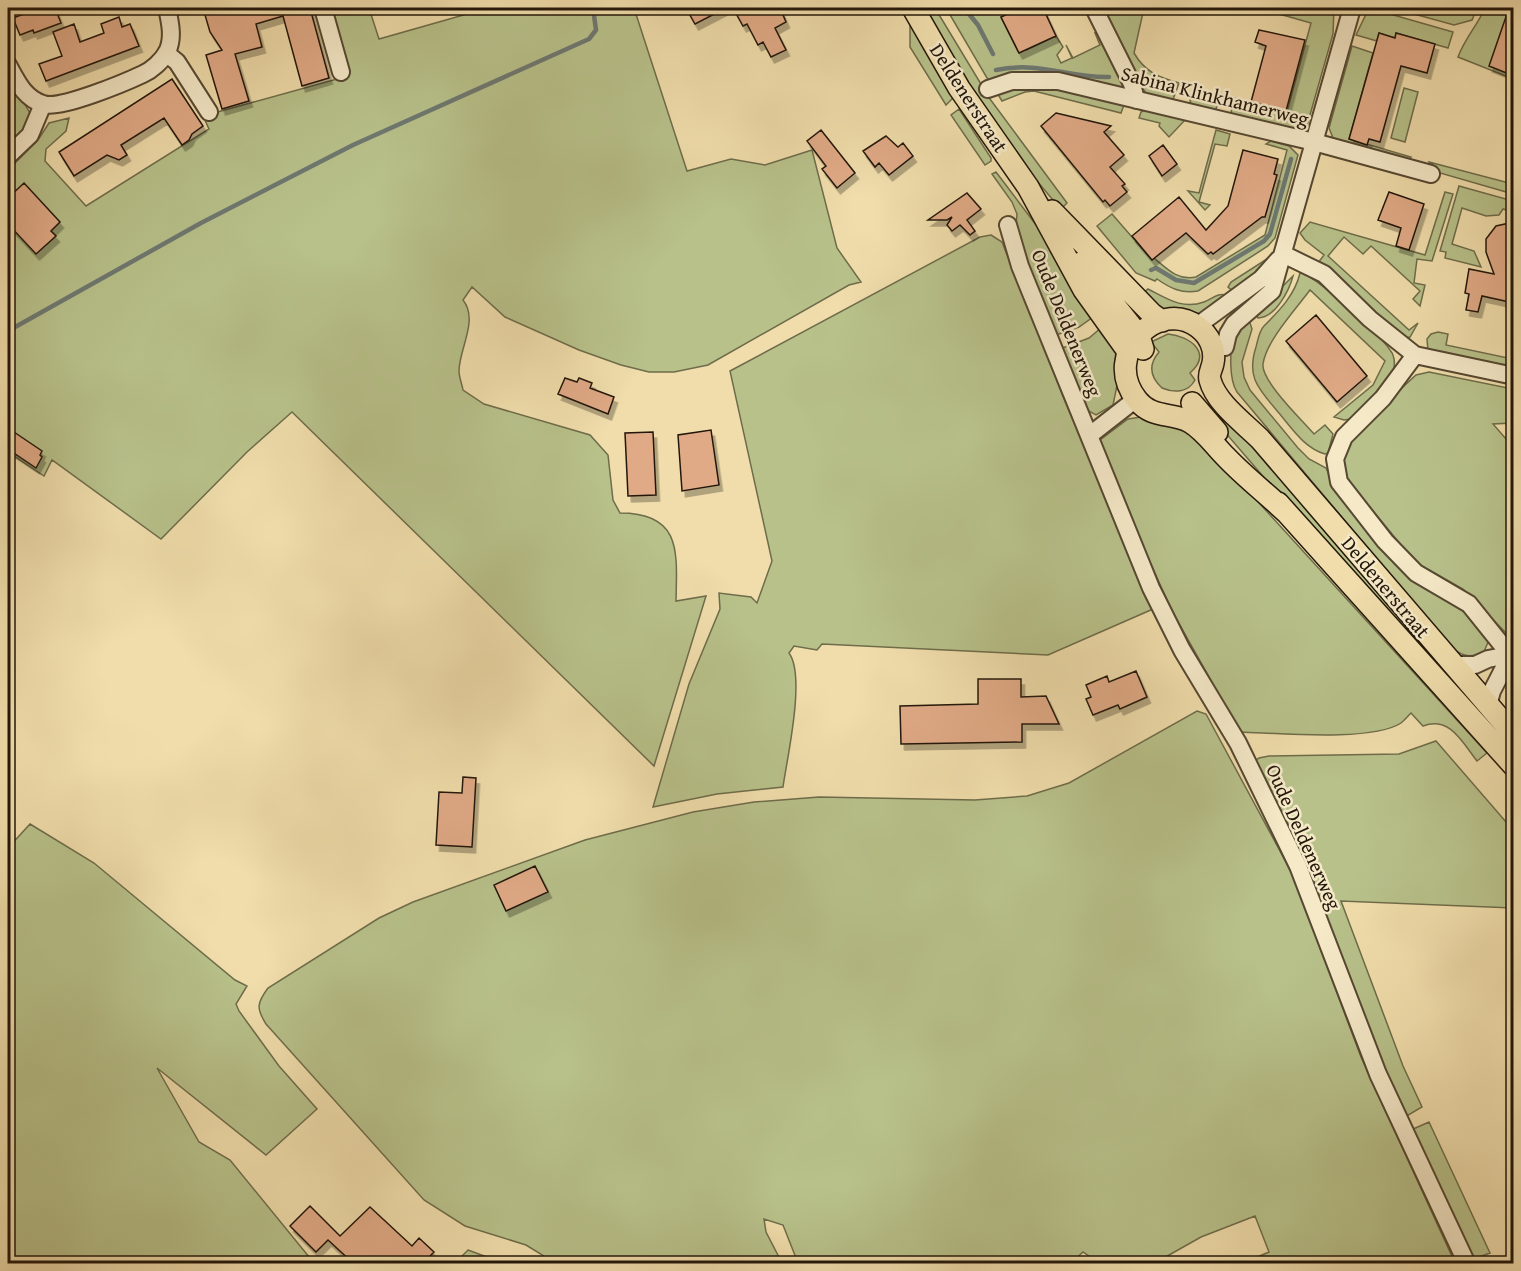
<svg xmlns="http://www.w3.org/2000/svg" width="1521" height="1271" font-family="'Gentium Book Plus',serif">
  <style>
    .green { fill: #b8c18a; stroke: #6e6c4a; stroke-width: 1.5 }
    .lines { fill: none; stroke-linecap: round; stroke-linejoin: round }
    .stream { stroke: #6e7871; stroke-width: 4.5 }
    .building { fill: #e0aa86; stroke: #23170a; stroke-width: 1.5; filter: url(#shadow) }
    .minor-casing { stroke: #564832; stroke-width: 20 }
    .major-casing { stroke: #23170a; stroke-width: 24 }
    .minor { stroke: #f5e9c8; stroke-width: 16 }
    .major { stroke: #f0ddab; stroke-width: 21 }
    .labels { text-anchor: middle; stroke-width: 5; stroke-linejoin: round; paint-order: stroke }
    .street-label { font-size: 20px; fill: #23170a; stroke: #f5e9c8 }
  </style>
  <defs>
    <filter id="shadow"><feDropShadow dx="3.5" dy="6" stdDeviation="0" flood-color="#0004"/></filter>
  </defs>
  <rect width="100%" height="100%" fill="#f0ddab"/>
  <filter id="stains"><feTurbulence type="fractalNoise" baseFrequency=".00333" numOctaves="4"/><feColorMatrix values="0 0 0 0 .2 0 0 0 0 .09 0 0 0 0 .02 0 0 0 .5 -.17"/></filter>
  <radialGradient id="worn" r=".72"><stop offset=".6" stop-color="#630" stop-opacity="0"/><stop offset="1" stop-color="#630" stop-opacity=".3"/></radialGradient>
  <path class="green" d="M 329,8 L 369,8 L 379,39 L 488,8 L 634,8 L 687,171 L 731,159 L 765,165 L 812,150 L 837,248 L 861,282 L 849,285 L 708,365 L 674,372 L 649,372 L 621,365 L 579,350 L 505,317 L 472,287 L 463,300 C 479,320 459,349 459,371 C 459,377 462,384 463,390 L 484,404 L 590,435 L 608,455 L 613,500 L 620,513 C 682,513 677,552 676,601 L 706,596 L 654,766 L 292,412 L 247,452 L 161,539 L 52,460 L 44,476 L 8,452 L 8,170 L 38,140 L 49,123 L 69,118 L 66,131 L 46,149 L 45,161 L 86,206 L 209,129 L 203,116 L 348,76 Z
    M 924,8 L 935,8 L 990,99 L 1067,203 L 1061,209 C 1006,148 963,79 924,8 Z
    M 946,8 L 1021,8 L 1001,17 L 1019,53 L 1019,50 L 1024,47 L 1026,50 L 1056,36 L 1063,47 L 1057,55 L 1061,63 L 1072,58 L 1066,45 L 1073,58 L 1100,45 L 1095,33 L 1101,35 L 1127,90 L 993,83 L 987,78 Z
    M 1101,8 L 1144,8 L 1134,53 C 1145,72 1158,77 1179,83 L 1172,102 L 1146,93 L 1141,86 Z
    M 1258,8 L 1334,8 L 1333,34 L 1306,129 L 1298,132 L 1231,114 L 1233,98 L 1287,112 L 1311,23 Z
    M 1369,8 L 1453,32 L 1448,48 L 1396,33 L 1395,38 L 1379,33 L 1377,41 L 1356,35 Z
    M 1392,8 L 1477,8 L 1472,20 L 1454,25 Z
    M 1485,8 L 1513,8 L 1513,79 L 1458,57 C 1465,38 1477,26 1485,8 Z
    M 910,24 L 953,98 L 946,105 L 910,47 Z
    M 1352,46 L 1373,53 L 1349,139 L 1411,157 L 1406,161 L 1335,143 L 1329,128 Z
    M 8,75 L 31,115 L 30,125 L 8,151 Z
    M 1030,82 L 1125,102 L 1121,113 L 1034,91 L 1025,92 L 1002,101 L 996,91 Z
    M 1193,88 L 1219,95 L 1216,110 L 1211,112 L 1193,107 L 1190,101 Z
    M 1404,88 L 1418,92 L 1405,142 L 1391,138 Z
    M 1148,108 L 1186,119 L 1169,137 L 1159,126 L 1160,123 L 1139,118 L 1141,112 Z
    M 959,109 L 991,158 L 991,161 L 985,165 L 951,115 Z
    M 1216,130 L 1230,134 L 1227,146 L 1215,144 L 1199,202 L 1210,205 L 1205,210 L 1188,191 L 1199,193 Z
    M 1271,141 L 1289,146 L 1298,155 L 1275,238 L 1268,246 L 1198,291 C 1181,294 1170,288 1157,279 L 1155,281 L 1136,273 L 1097,226 L 1112,214 L 1152,260 L 1154,258 C 1167,269 1178,281 1196,277 L 1265,235 L 1287,150 L 1266,144 Z
    M 1429,162 L 1513,184 L 1513,194 L 1433,171 Z
    M 996,172 L 1049,242 L 1093,317 L 1079,327 L 1056,335 L 1015,237 L 1017,214 L 1012,202 L 992,174 Z
    M 1459,186 L 1513,201 L 1513,212 L 1503,209 L 1499,215 L 1486,216 L 1462,208 L 1452,244 L 1474,251 L 1481,267 L 1445,258 L 1446,252 L 1440,251 Z
    M 1445,192 L 1453,194 L 1432,261 L 1417,259 L 1414,283 L 1425,285 L 1420,306 L 1413,299 L 1420,291 L 1371,246 L 1363,254 L 1344,237 L 1328,256 L 1409,330 L 1418,323 L 1410,337 L 1401,339 L 1318,263 L 1324,255 L 1305,240 L 1300,233 L 1310,222 L 1425,255 Z
    M 991,235 L 1002,242 L 1065,401 L 1153,609 L 1048,655 L 822,644 L 817,650 L 794,646 L 789,653 C 806,676 787,758 783,787 L 717,794 L 653,807 L 689,684 L 720,609 L 719,593 L 751,597 L 757,603 L 772,561 L 730,371 L 980,237 Z
    M 1270,257 L 1273,259 L 1234,292 L 1228,287 L 1231,282 Z
    M 1300,273 C 1313,273 1381,336 1390,350 C 1394,354 1395,362 1394,367 C 1392,388 1365,405 1351,419 L 1344,420 L 1334,417 L 1373,385 L 1385,361 L 1310,290 C 1296,309 1266,341 1263,364 C 1261,381 1302,420 1314,434 L 1325,425 L 1333,434 L 1328,453 L 1325,454 C 1304,448 1292,428 1278,412 C 1259,389 1246,378 1256,347 C 1258,340 1259,331 1264,326 C 1279,311 1295,295 1300,273 Z
    M 1293,276 C 1289,291 1275,318 1258,318 L 1255,314 Z
    M 1148,289 C 1166,298 1182,310 1204,302 C 1212,299 1217,293 1226,295 L 1203,317 L 1168,315 L 1141,295 Z
    M 1249,320 L 1252,329 L 1242,362 L 1244,377 L 1250,390 L 1298,448 L 1309,459 L 1326,468 L 1335,487 L 1458,604 L 1488,642 L 1484,652 C 1469,659 1461,656 1449,645 L 1237,392 C 1229,380 1229,347 1235,335 C 1238,330 1245,325 1249,320 Z
    M 1102,327 L 1117,345 L 1119,376 L 1113,405 L 1096,415 L 1083,408 L 1060,349 L 1089,338 Z
    M 1438,332 L 1448,334 L 1446,345 L 1513,359 L 1513,371 L 1428,351 L 1427,339 L 1431,334 Z
    M 1168,334 C 1190,336 1213,353 1190,373 L 1195,380 C 1188,393 1174,393 1162,388 C 1150,377 1148,365 1159,352 L 1151,342 Z
    M 1429,372 L 1513,389 L 1513,423 L 1493,424 L 1513,447 L 1513,463 L 1509,467 L 1514,472 L 1513,633 L 1507,634 L 1463,589 L 1415,562 L 1346,478 L 1341,463 L 1353,433 L 1416,375 Z
    M 1227,416 L 1513,750 L 1286,503 L 1217,423 Z
    M 1141,417 L 1169,424 L 1198,436 L 1487,753 L 1477,761 C 1462,742 1450,716 1423,726 L 1411,713 C 1408,716 1404,721 1401,723 C 1372,742 1276,733 1240,732 L 1172,611 L 1096,443 L 1128,419 Z
    M 1197,711 L 1206,714 L 1293,875 L 1361,1057 L 1455,1263 L 1243,1263 L 1269,1252 L 1255,1216 L 1201,1237 L 1155,1263 L 1099,1263 L 1083,1252 L 1070,1264 L 798,1263 L 783,1225 L 764,1219 L 766,1232 L 782,1263 L 549,1263 L 544,1256 L 526,1245 L 465,1226 L 424,1200 L 266,1024 C 256,1008 257,1003 268,988 L 379,918 L 413,902 L 585,840 L 693,812 L 754,802 L 819,797 L 975,800 L 1027,796 L 1069,783 Z
    M 1436,741 L 1513,830 L 1513,908 L 1341,901 L 1403,1066 L 1422,1107 L 1405,1117 L 1385,1074 L 1307,864 L 1254,762 L 1259,758 L 1269,756 L 1399,754 Z
    M 30,824 L 94,863 L 235,980 L 247,986 L 236,1004 L 239,1011 L 279,1066 L 317,1109 L 266,1155 L 157,1068 L 199,1142 L 230,1160 L 314,1263 L 8,1263 L 8,848 Z
    M 1429,1122 L 1490,1253 L 1471,1260 L 1411,1130 Z
    M 468,1250 L 503,1263 L 455,1263 Z"/>
  <g class="lines">
    <path class="stream" d="M 964,8 L 978,25 L 993,54
      M 996,70 C 1042,61 1066,78 1109,77
      M 1151,270 L 1156,268 L 1176,280 L 1194,283 L 1264,241 L 1270,234 L 1291,159
      M 8,331 L 201,223 L 353,145 L 589,39 L 596,30 L 593,8"/>
  </g>
  <path class="building" d="M 31,8 L 55,8 L 61,23 L 34,33 L 33,30 L 20,35 L 13,18 L 32,11 Z
    M 203,8 L 310,8 L 329,78 L 302,86 L 283,16 L 256,24 L 262,47 L 235,54 L 249,101 L 222,109 L 206,55 L 222,50 L 210,32 Z
    M 686,8 L 726,8 L 695,24 Z
    M 733,8 L 780,8 L 786,22 L 775,28 L 786,50 L 771,57 L 763,42 L 758,45 L 747,24 L 743,26 Z
    M 1021,8 L 1043,8 L 1056,36 L 1019,53 L 1001,17 Z
    M 1509,8 L 1514,8 L 1514,76 L 1489,66 Z
    M 119,17 L 122,27 L 130,24 L 139,46 L 46,81 L 39,64 L 62,56 L 53,32 L 74,24 L 80,42 L 104,33 L 101,24 Z
    M 1259,30 L 1305,40 L 1286,111 L 1251,102 L 1266,46 L 1255,42 Z
    M 1379,33 L 1395,38 L 1396,33 L 1435,44 L 1427,73 L 1401,66 L 1380,142 L 1369,139 L 1367,145 L 1349,139 Z
    M 172,79 L 203,126 L 192,134 L 189,140 L 182,145 L 164,118 L 121,145 L 127,155 L 119,160 L 107,155 L 74,176 L 59,152 Z
    M 1056,113 L 1111,126 L 1104,132 L 1124,155 L 1110,167 L 1125,184 L 1122,186 L 1127,192 L 1110,206 L 1105,200 L 1103,202 L 1041,126 Z
    M 821,130 L 855,173 L 837,188 L 822,169 L 826,166 L 807,141 Z
    M 886,136 L 898,147 L 903,143 L 913,156 L 889,175 L 879,163 L 875,167 L 863,151 Z
    M 1163,145 L 1177,164 L 1162,176 L 1149,156 Z
    M 1243,150 L 1278,159 L 1274,174 L 1277,175 L 1265,217 L 1262,217 L 1213,254 L 1211,252 L 1208,254 L 1186,233 L 1152,260 L 1132,236 L 1179,197 L 1206,230 L 1228,206 Z
    M 24,183 L 60,222 L 51,231 L 56,236 L 36,254 L 8,224 L 8,198 Z
    M 1389,192 L 1424,204 L 1409,250 L 1396,246 L 1401,228 L 1378,220 Z
    M 967,193 L 981,209 L 967,220 L 975,231 L 970,235 L 960,225 L 952,231 L 947,225 L 952,217 L 947,220 L 928,220 Z
    M 1514,222 L 1514,303 L 1482,296 L 1478,312 L 1466,310 L 1469,294 L 1465,293 L 1469,269 L 1494,274 L 1486,252 L 1486,239 L 1496,226 Z
    M 1316,315 L 1367,376 L 1337,402 L 1286,341 Z
    M 565,378 L 577,382 L 579,378 L 592,383 L 590,388 L 614,397 L 608,414 L 558,394 Z
    M 8,428 L 42,451 L 40,455 L 42,457 L 36,468 L 8,449 Z
    M 711,430 L 719,485 L 682,491 L 678,435 Z
    M 653,432 L 656,495 L 628,496 L 625,433 Z
    M 1136,671 L 1147,697 L 1120,709 L 1118,705 L 1093,715 L 1086,699 L 1091,697 L 1086,685 L 1107,676 L 1109,682 Z
    M 978,679 L 1021,679 L 1021,697 L 1046,696 L 1059,724 L 1022,724 L 1022,742 L 901,744 L 900,706 L 978,704 Z
    M 463,777 L 476,778 L 472,847 L 436,845 L 439,792 L 462,793 Z
    M 535,866 L 548,892 L 506,911 L 494,885 Z
    M 310,1206 L 340,1236 L 370,1207 L 412,1246 L 419,1238 L 434,1252 L 423,1263 L 353,1263 L 328,1240 L 316,1252 L 290,1226 Z"/>
  <g class="lines">
    <g class="minor-casing">
      <path id="minor" d="M 323,8 L 341,72
        M 1094,8 L 1132,84 L 1136,100
        M 166,53 L 177,62 L 209,112
        M 8,65 C 17,81 24,98 43,104 C 60,110 126,82 143,74 C 152,70 162,61 167,52 C 174,38 170,22 167,8
        M 988,89 L 1012,81 L 1058,81 L 1314,142 L 1431,174
        M 8,156 L 30,135 L 43,104
        M 1008,225 L 1020,266 L 1151,588 L 1182,650 L 1238,743 L 1298,866 L 1378,1074 L 1467,1264
        M 1283,254 L 1324,274 L 1370,319 L 1415,355 L 1514,376
        M 1197,326 L 1261,279 L 1279,259
        M 1225,347 L 1228,334 L 1234,324 L 1272,291 L 1352,8
        M 1415,355 L 1383,398 L 1344,437 L 1335,459 L 1339,482 L 1385,541 L 1416,573 L 1469,604 L 1514,660
        M 1090,435 L 1136,399
        M 1451,665 L 1475,665 L 1488,659 L 1514,654
        M 1488,706 L 1492,691 L 1510,656"/>
    </g>
    <g class="major-casing">
      <path id="major" d="M 913,8 L 959,88 L 1028,187 L 1084,290 L 1127,350
        M 1052,211 L 1152,314 L 1162,321
        M 1081,263 L 1139,336 L 1143,349
        M 1192,403 L 1217,432
        M 1278,503 L 1514,766
        M 1287,513 C 1267,494 1245,477 1226,457 C 1214,445 1205,431 1190,422 C 1172,412 1152,419 1137,400 C 1100,354 1159,297 1198,327 C 1209,335 1216,349 1213,363 C 1212,369 1208,374 1210,380 C 1216,403 1244,423 1260,439 L 1514,735"/>
    </g>
    <use href="#minor" class="minor"/>
    <use href="#major" class="major"/>
  </g>
  <g class="labels">
    <g class="street-label">
      <text transform="translate(1215 96) rotate(14)" y="7">Sabina Klinkhamerweg</text>
      <text transform="translate(969 98) rotate(57)" y="7">Deldenerstraat</text>
      <text transform="translate(1067 323) rotate(68)" y="7">Oude Deldenerweg</text>
      <text transform="translate(1386 587) rotate(50)" y="7">Deldenerstraat</text>
      <text transform="translate(1304 837) rotate(66)" y="7">Oude Deldenerweg</text>
    </g>
  </g>
  <rect width="1521" height="1271" fill="none" stroke="#f0ddab" stroke-width="30"/>
  <rect x="9" y="9" width="1503" height="1253" fill="none" stroke="#23170a" stroke-width="3"/>
  <rect x="15" y="15" width="1491" height="1241" fill="none" stroke="#23170a" stroke-width="1.5"/>
  <rect width="100%" height="100%" filter="url(#stains)"/>
  <rect width="100%" height="100%" fill="url(#worn)"/>
</svg>
